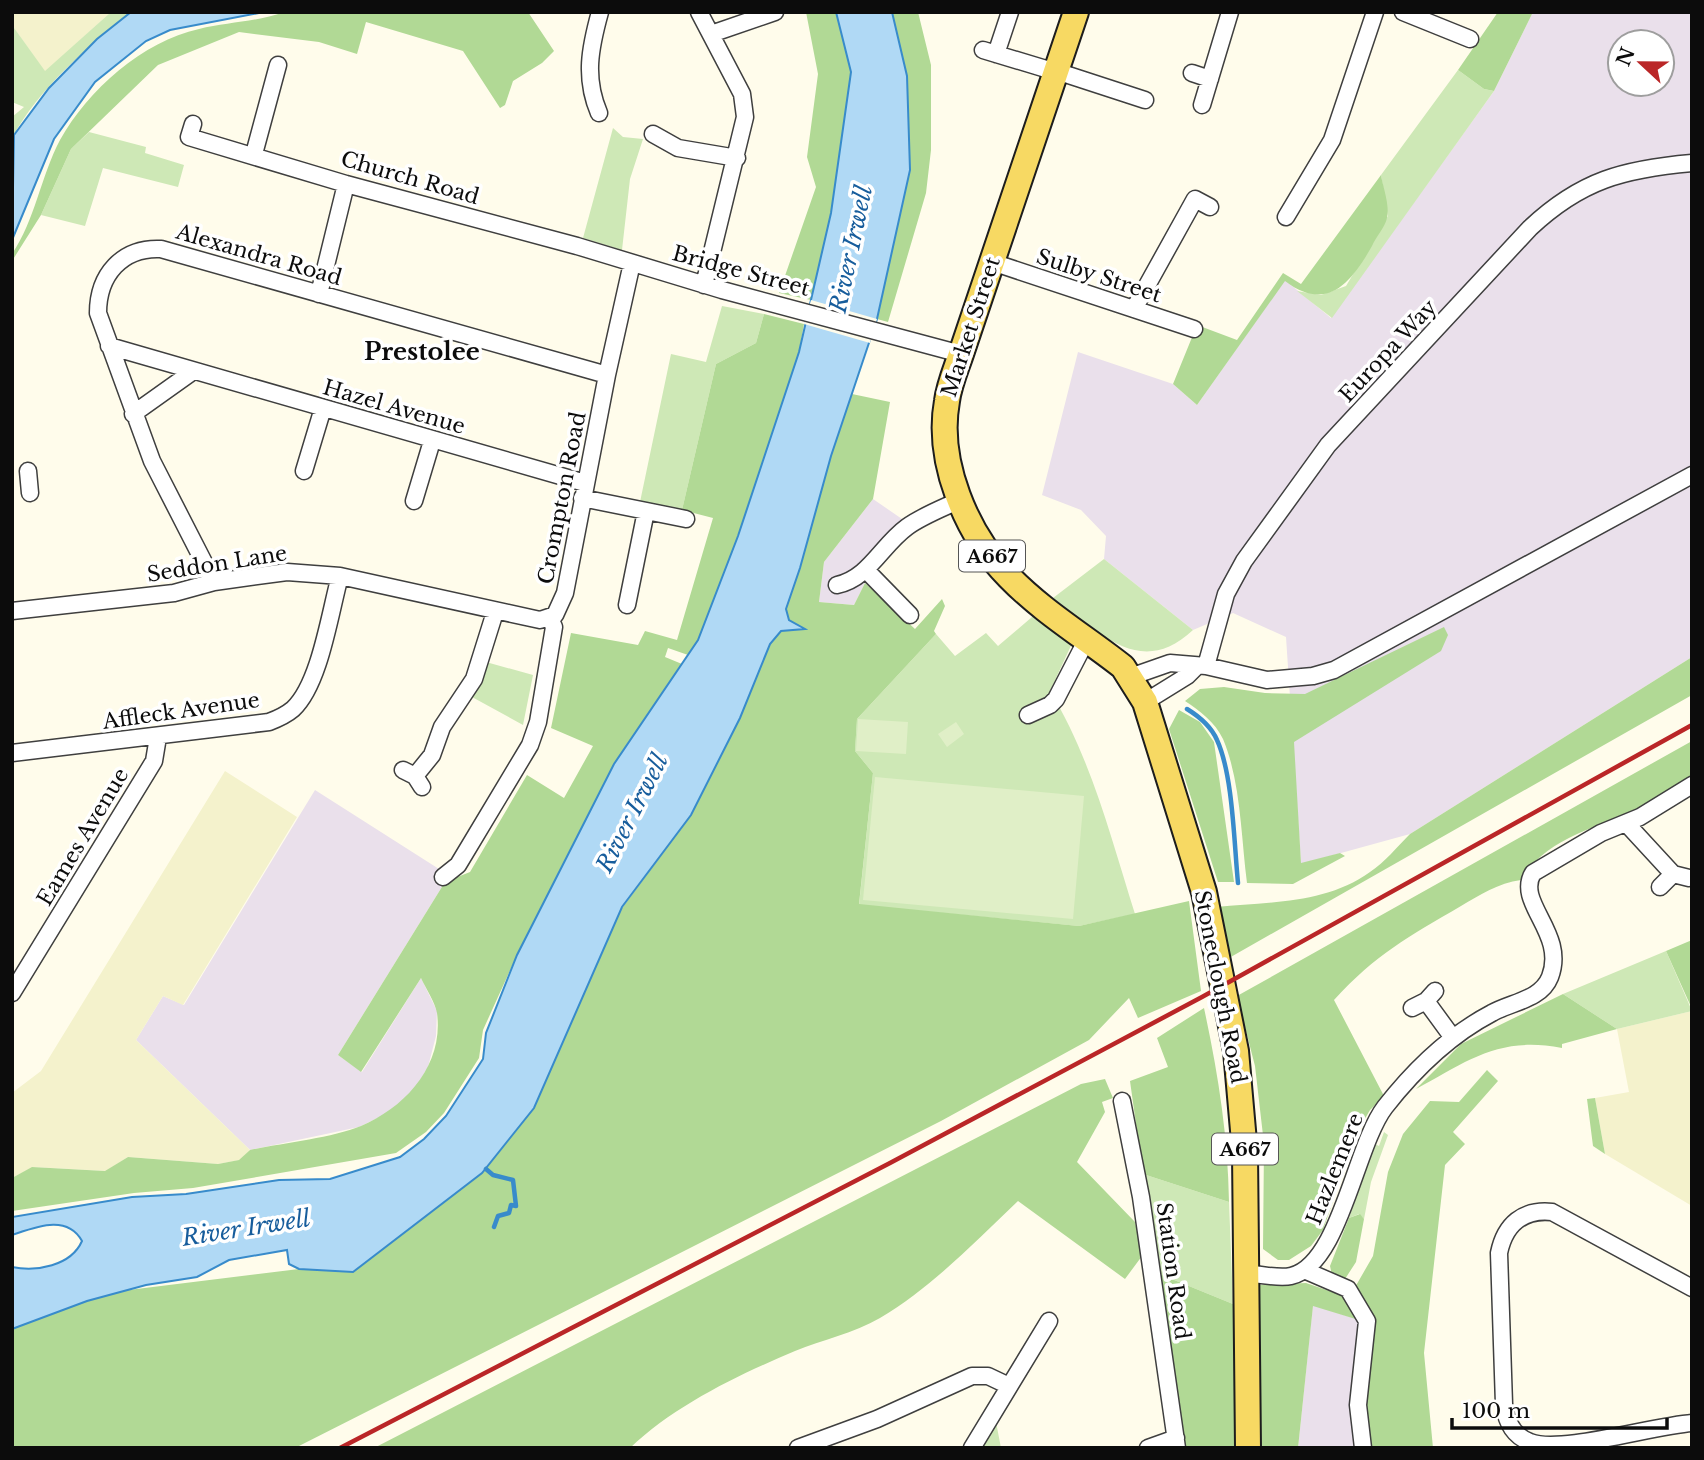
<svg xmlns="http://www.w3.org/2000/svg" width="1704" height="1460" font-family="'Libre Baskerville',serif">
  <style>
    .industrial { fill: #eae0eb; fill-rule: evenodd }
    .farmland { fill: #f4f2cc }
    .green { fill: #cee8b6 }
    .forest { fill: #b1d995 }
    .pitch { fill: #e0efc7 }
    .water { fill: #b0d9f5; stroke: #388bcb; stroke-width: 2 }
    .pier { fill: #fffceb }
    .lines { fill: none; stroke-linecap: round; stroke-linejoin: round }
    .stream { stroke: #388bcb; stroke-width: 4.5 }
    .street-casing { stroke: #3f3f3f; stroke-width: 19 }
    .primary-casing { stroke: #1d1d1d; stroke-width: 28 }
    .street { stroke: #fff; stroke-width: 16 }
    .primary { stroke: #f7d963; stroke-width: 24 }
    .rail { stroke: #ba2627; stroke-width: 4.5 }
    .labels { text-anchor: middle; stroke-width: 7; stroke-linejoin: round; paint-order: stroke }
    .shield { fill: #fff; stroke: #555; stroke-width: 2 }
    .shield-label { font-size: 19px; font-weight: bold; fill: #0c0c0c }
    .street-label { font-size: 21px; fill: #0c0c0c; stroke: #fff }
    .water-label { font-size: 23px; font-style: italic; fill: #175d9c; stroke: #fff }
    .quarter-label { font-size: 24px; font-weight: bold; fill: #0c0c0c; stroke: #fff }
  </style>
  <rect width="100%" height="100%" fill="#fffceb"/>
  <path class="industrial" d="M 1533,12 L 1692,12 L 1692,657 L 1410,834 L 1301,864 L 1286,637 L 1233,613 L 1193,630 L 1104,559 L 1106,536 L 1081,510 L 1042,495 L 1078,352 L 1173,384 L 1197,405 L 1285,280 L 1331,318 L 1494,91 ZM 1620,42 L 1662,42 L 1662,84 L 1620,84 Z
    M 873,499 L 918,530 L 897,547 L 865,583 L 854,605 L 819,602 L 824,562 Z
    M 315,790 L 439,869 L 445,882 L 338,1055 L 362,1072 L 421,978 L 437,1011 L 436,1036 L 428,1067 L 414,1090 L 390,1112 L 359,1127 L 250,1150 L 136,1040 L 163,996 L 184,1005 Z
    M 1313,1305 L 1362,1321 L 1356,1448 L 1298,1448 Z"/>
  <path class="farmland" d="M 12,12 L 111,12 L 45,72 L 12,25 Z
    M 225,771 L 297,817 L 183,1005 L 163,996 L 136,1040 L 250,1150 L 240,1160 L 218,1164 L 128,1157 L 106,1171 L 33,1167 L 12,1178 L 12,1093 L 41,1071 Z
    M 1692,1011 L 1692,1206 L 1605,1154 L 1595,1098 L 1629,1092 L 1617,1029 Z"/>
  <path class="green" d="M 111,12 L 131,12 C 87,47 39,88 12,138 L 12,117 L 24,107 L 12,102 L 12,25 L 45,71 Z
    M 1458,70 L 1484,89 L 1494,91 L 1332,318 L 1297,291 L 1321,295 L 1346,286 L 1388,216 L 1381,175 Z
    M 613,128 L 623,137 L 643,139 L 630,179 L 622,250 L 583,238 Z
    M 89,132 L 146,147 L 145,153 L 184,165 L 178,187 L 103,168 L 85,226 L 41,215 L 71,149 Z
    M 722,306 L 764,314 L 756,343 L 716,364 L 682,510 L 640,502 L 671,354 L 706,362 Z
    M 1104,559 L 1193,630 C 1140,680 1098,631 1053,598 Z
    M 1039,611 L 1075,637 L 1050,691 C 1091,758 1111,838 1135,914 L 1079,926 L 859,905 L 873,773 L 855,751 L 857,719 L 936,634 L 955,656 L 986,633 L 998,646 Z
    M 486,662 L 533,675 L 523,725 L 472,697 Z
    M 1666,951 L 1692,1011 L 1617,1029 L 1563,994 Z
    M 1384,1132 L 1388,1135 L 1371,1182 L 1364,1219 L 1359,1214 L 1349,1218 L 1375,1144 L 1379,1146 Z
    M 1143,1174 L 1229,1202 L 1233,1304 L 1157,1273 Z
    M 996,1422 L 1001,1448 L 982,1448 L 982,1447 Z"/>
  <path class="forest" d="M 284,12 L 528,12 L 554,51 L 542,63 L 513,81 L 505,105 L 500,108 L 463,51 L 366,22 L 357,54 L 319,42 L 239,32 L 158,65 L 71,149 L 41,215 L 12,261 L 12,254 C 35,220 41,176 60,140 C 88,90 143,41 199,29 C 227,22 257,22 284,12 Z
    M 806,12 L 836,12 L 851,72 L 831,213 L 811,300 L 779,293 L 816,187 L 807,157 L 818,74 Z
    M 892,12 L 918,12 L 931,65 L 931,150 L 926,193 L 888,322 L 877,319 L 910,170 L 907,76 Z
    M 1498,12 L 1533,12 L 1494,91 L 1484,89 L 1458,70 Z
    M 1381,175 C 1383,187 1390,206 1387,218 C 1385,227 1376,237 1372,246 C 1351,283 1327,313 1285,281 L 1197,405 L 1173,384 L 1197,325 L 1237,340 L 1283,273 L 1301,284 Z
    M 764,314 L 804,324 L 799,352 L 738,536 L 698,641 L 688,655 L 668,648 L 665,657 L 682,664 L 614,764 L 517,955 L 483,1030 L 479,1058 L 444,1113 L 426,1132 L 396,1153 L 193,1188 L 134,1193 L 12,1211 L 12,1178 L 32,1167 L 105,1171 L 128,1157 L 218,1164 L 239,1160 L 250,1150 C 282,1143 332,1138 361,1126 C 406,1107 444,1065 437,1013 C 435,1002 426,989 421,978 L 361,1072 L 338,1055 L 445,882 L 470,872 L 527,775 L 564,798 L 593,746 L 551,728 L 571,633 L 638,645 L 645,631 L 677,640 L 713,518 L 682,510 L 716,364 L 756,343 Z
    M 852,394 L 890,402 L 873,499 L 824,562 L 819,602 L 854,605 L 865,583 L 915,629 L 942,599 L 945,606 L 934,631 L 936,634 L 857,719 L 855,751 L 873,773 L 859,904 L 1079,926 L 1189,901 L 1201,991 L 1138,1018 L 1129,998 L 1089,1040 L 941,1121 L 295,1448 L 12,1448 L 12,1326 L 80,1296 L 299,1269 L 353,1272 L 691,815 L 740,718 L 770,644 L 781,631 L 803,629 L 789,620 L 785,610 L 800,568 L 831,456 Z
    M 1444,627 L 1448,635 L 1441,651 L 1294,742 L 1301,863 L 1340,853 L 1345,856 L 1293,884 L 1247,883 C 1241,837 1241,782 1223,739 C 1215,722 1200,711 1185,701 L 1200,689 L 1224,687 L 1265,693 L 1305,694 Z
    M 1692,657 L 1692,695 L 1229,958 L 1216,907 C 1268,902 1326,904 1370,872 C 1385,862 1397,847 1410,834 Z
    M 1179,710 L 1200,722 L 1214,742 L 1234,882 L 1218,882 L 1169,729 Z
    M 1692,741 L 1692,775 C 1676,787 1659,800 1641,808 C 1597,828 1547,837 1521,880 C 1498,883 1480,895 1461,906 C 1408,937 1376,954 1334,1000 L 1384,1096 L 1370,1110 L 1356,1134 L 1323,1230 L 1311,1246 L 1289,1260 L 1278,1260 L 1263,1249 L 1264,1144 L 1255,1066 L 1237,996 Z
    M 1692,940 L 1692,1009 L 1666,951 Z
    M 1563,994 L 1617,1029 L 1562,1044 L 1562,1048 C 1499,1036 1469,1060 1416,1089 L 1461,1044 Z
    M 1204,1008 C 1218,1073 1228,1135 1229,1202 L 1143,1174 L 1130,1081 L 1168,1067 L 1157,1038 Z
    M 1487,1070 L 1498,1081 L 1453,1132 L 1465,1144 L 1445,1165 L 1424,1353 L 1433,1448 L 1369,1448 L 1364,1420 L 1373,1318 L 1354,1289 L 1373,1256 L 1388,1172 L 1403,1134 L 1430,1101 L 1459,1102 Z
    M 1105,1079 L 1113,1098 L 1102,1102 L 1105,1112 L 1077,1162 L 1135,1222 L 1142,1256 L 1125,1279 L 1018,1201 C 974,1243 932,1287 880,1318 C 854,1333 822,1340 795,1351 C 738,1375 675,1405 630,1448 L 374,1448 L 1081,1084 Z
    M 1595,1098 L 1605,1154 L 1593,1146 L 1587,1099 Z
    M 1360,1214 L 1364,1219 L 1356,1262 L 1345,1279 L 1332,1275 L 1330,1266 L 1349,1218 Z
    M 1157,1273 L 1233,1304 L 1242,1409 L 1240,1448 L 1180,1448 Z
    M 1306,1283 L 1344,1296 L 1362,1321 L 1313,1306 L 1298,1448 L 1260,1448 L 1259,1285 Z"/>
  <path class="pitch" d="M 858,719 L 908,722 L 906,754 L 856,751 Z
    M 956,722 L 964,734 L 947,747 L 938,734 Z
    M 875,777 L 1084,796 L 1073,919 L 863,900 Z"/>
  <path class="water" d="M 131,12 L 264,12 L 170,30 L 146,41 L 95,82 L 54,139 L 12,240 L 14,135 L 49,88 L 97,39 Z
    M 836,12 L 892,12 L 907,76 L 910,170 L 877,319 L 831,456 L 800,568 L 786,609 L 789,620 L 805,629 L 781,631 L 770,644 L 740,718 L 691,815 L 622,907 L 534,1108 L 482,1173 L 353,1272 L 299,1269 L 289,1264 L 287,1250 L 229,1260 L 197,1277 L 146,1285 L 87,1301 L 12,1329 L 12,1267 C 36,1272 71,1266 82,1241 C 67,1214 36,1227 12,1235 L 12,1217 L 132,1197 L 186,1194 L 279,1180 L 330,1179 L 400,1157 L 424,1139 L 446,1116 L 483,1059 L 486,1033 L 517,955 L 614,764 L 698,640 L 738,536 L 799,352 L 831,213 L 851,72 Z"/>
  <path class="pier" d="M 811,300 L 877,319 L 870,343 L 804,324 Z"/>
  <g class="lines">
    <path class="stream" d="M 1187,709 C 1200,717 1211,726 1217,740 C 1233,775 1234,843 1238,883
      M 486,1169 L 493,1175 L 513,1180 L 516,1206 L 511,1205 L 509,1213 L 498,1216 L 494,1227"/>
    <g class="street-casing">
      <path id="street" d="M 699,12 L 742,94 L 745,117 L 704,285
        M 1403,12 L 1470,39
        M 711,34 L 775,12
        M 983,50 L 1056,72
        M 996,54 L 1010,12
        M 1056,71 L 1145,100
        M 1192,73 L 1210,79
        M 1202,105 L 1230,12
        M 599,113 C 584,78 590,48 600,12
        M 193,124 L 189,137 L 346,184 L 577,246 L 722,290 L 961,354
        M 653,134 L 678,148 L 737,158
        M 254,154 L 278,65
        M 1286,217 L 1332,140 L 1375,12
        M 992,262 L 1194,329
        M 319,294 L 346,184
        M 1134,309 L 1195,199 L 1210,207
        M 109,346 L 585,483
        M 133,414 L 192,372
        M 28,471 L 30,493
        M 304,471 L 323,408
        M 582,498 L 686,519
        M 414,501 L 432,441
        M 866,570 L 910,615
        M 214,582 L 152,461 L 98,313 C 98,275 122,247 161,249 L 607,375
        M 837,585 C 869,578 881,546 907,527 C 922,516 943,508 960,500
        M 627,605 L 646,511
        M 12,611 L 174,593 L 214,582 L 287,572 L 340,576 L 540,620 L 555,615 L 565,593 L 607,375 L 632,263
        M 1206,666 L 1226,594 L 1244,561 L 1328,445 L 1530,228 C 1581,180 1624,169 1692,163
        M 1130,677 L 1170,663 L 1206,666 L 1267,680 L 1313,676 L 1334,670 L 1692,475
        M 1145,702 L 1187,676 L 1196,667
        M 1028,715 L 1050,705 L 1056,699 L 1087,639
        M 12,753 L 269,722 C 277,719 286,715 293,709 C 320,684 330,612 340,576
        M 403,770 L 415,776 L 422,787
        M 415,776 L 432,755 L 442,727 L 474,679 L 495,612
        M 1626,823 L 1673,874
        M 443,877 L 458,865 L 530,745 L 538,722 L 554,627 L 550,618
        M 1660,887 L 1673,874 L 1689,878
        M 12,993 L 154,761 L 158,737
        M 1426,1001 L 1453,1038
        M 1412,1008 L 1426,1001 L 1435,991
        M 1122,1101 L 1141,1197 L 1177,1448
        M 1304,1270 L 1348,1289 L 1367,1321 L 1358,1405 L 1363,1448
        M 1249,1274 C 1261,1274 1279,1279 1291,1276 C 1340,1265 1355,1146 1385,1107 C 1414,1070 1450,1035 1492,1013 C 1511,1002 1541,1000 1550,977 C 1567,933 1515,903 1533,873 L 1601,833 L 1640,817 L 1692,785
        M 1692,1288 L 1552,1212 C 1523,1209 1505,1224 1499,1253 L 1504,1404 C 1506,1421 1513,1436 1530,1442 C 1560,1454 1652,1426 1692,1423
        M 798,1448 L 877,1419 L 972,1376 L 988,1376 L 1007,1385
        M 972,1448 L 1049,1321
        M 1148,1448 L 1176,1438"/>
    </g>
    <g class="primary-casing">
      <path id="primary" d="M 1076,12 L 961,354 C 956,369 949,385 947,401 C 936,461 966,534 1009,577 C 1043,612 1085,637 1123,667 L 1145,702 L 1204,892 L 1236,1051 L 1245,1153 L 1248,1448"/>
    </g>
    <use href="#street" class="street"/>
    <use href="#primary" class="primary"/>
    <path class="rail" d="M 340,1448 L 890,1163 L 1202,997 L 1692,725"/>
  </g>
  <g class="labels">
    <g class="shield">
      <rect x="959" y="540.5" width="66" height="31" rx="5"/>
      <rect x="1212" y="1133.5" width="66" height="31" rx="5"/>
    </g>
    <g class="shield-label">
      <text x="992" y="563">A667</text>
      <text x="1245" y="1156">A667</text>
    </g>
    <g class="street-label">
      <text transform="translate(410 178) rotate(16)" y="7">Church Road</text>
      <text transform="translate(259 255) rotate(16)" y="7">Alexandra Road</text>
      <text transform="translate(741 271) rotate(15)" y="7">Bridge Street</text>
      <text transform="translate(1099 276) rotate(18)" y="7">Sulby Street</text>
      <text transform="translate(971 327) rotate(-72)" y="7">Market Street</text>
      <text transform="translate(1388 351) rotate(-47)" y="7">Europa Way</text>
      <text transform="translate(394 407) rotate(16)" y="7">Hazel Avenue</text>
      <text transform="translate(562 498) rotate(-79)" y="7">Crompton Road</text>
      <text transform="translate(217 564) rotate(-9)" y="7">Seddon Lane</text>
      <text transform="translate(181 711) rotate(-8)" y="7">Affleck Avenue</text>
      <text transform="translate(83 837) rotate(-59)" y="7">Eames Avenue</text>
      <text transform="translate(1220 987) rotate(79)" y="7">Stoneclough Road</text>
      <text transform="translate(1335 1169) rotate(-68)" y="7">Hazlemere</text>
      <text transform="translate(1173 1271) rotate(82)" y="7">Station Road</text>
    </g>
    <g class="water-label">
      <text transform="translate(851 249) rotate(-78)" y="8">River Irwell</text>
      <text transform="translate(632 813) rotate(-63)" y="8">River Irwell</text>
      <text transform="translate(246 1228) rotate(-9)" y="8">River Irwell</text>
    </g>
    <g class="quarter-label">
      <text x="422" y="360">Prestolee</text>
    </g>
  </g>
  <rect width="1704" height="1460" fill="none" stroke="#0c0c0c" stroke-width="28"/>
  <g transform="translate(1641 63) rotate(292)"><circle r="33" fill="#ffffff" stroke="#9e9e9e" stroke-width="2"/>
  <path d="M0-5L12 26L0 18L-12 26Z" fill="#ba2627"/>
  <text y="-10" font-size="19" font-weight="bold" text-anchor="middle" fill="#0c0c0c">N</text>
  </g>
  <path d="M1452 1418v10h215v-10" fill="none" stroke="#0c0c0c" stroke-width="3.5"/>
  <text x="1462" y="1418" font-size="21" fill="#0c0c0c" stroke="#ffffff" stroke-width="5" paint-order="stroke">100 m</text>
</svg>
